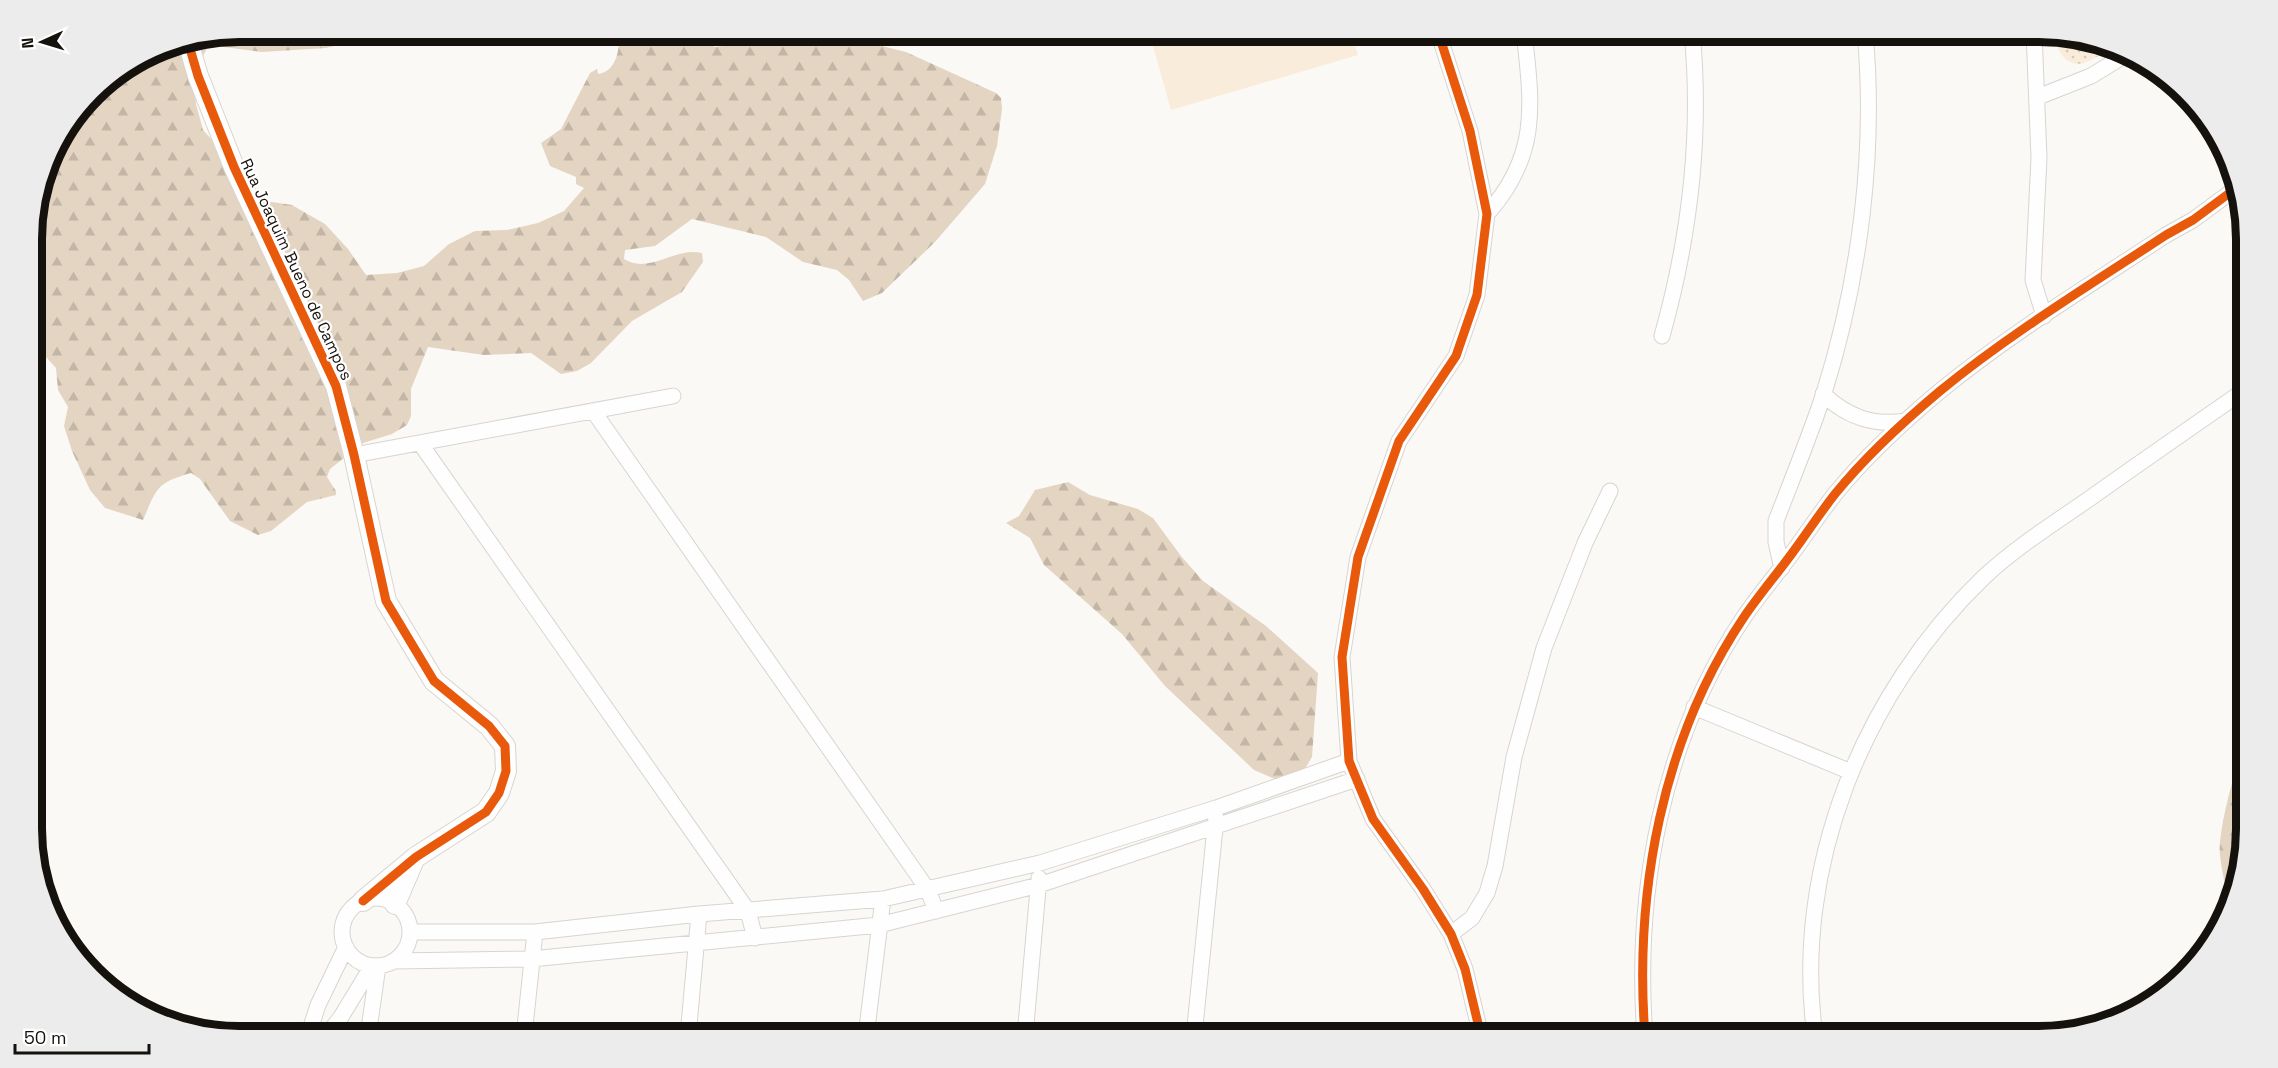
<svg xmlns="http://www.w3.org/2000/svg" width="2278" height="1068" font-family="'Space Grotesk',sans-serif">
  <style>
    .grass { fill: #faecdb }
    .forest { fill: url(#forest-firs) }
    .park { fill: url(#park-dots) }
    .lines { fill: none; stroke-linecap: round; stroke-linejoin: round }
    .minor-casing { stroke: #d8d4d0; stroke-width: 17 }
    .tertiary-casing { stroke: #d8d4d0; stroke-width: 22 }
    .minor { stroke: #fefefe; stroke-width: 15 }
    .tertiary { stroke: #fefefe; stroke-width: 20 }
    .cycleway-casing { stroke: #fff; stroke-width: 13 }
    .cycleway { stroke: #e8590c; stroke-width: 9 }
    .labels { text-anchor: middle; stroke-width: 4.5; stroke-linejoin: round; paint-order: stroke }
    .street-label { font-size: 16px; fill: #15110c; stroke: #fff }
    .rim { fill: none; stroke: #15110c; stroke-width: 8 }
  </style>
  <defs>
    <pattern id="forest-firs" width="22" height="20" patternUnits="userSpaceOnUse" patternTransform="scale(1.5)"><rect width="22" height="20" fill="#e4d5c3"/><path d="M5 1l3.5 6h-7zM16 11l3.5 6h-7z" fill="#c3b6a6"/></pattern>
    <pattern id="park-dots" width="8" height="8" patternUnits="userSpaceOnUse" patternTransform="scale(1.5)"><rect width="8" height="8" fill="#faecdb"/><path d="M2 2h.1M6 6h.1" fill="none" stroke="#d5c9bb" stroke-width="1.8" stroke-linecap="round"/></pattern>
  </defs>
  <rect width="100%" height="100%" fill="#fbf9f6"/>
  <path class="grass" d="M 1149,32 L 1351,32 L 1358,55 L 1171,110 Z"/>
  <path class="forest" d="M 239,32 L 361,32 L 352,42 L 326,48 L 262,52 L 209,45 L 194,72 L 196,104 L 203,130 L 226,155 L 238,187 L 265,201 L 292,205 L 325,224 L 348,249 L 366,275 L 397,273 L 424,266 L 449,244 L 475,231 L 507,230 L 538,223 L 564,211 L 584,188 L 576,184 L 576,177 L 550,166 L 541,143 L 561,129 L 590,73 L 597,69 L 598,74 C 618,71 619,48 620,32 L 687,32 L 693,37 L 715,47 L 826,32 L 906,52 L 996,93 L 1001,98 L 1002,109 L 997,146 L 985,184 L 935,242 L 882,293 L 863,301 L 849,280 L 837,270 L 803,262 L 766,237 L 692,219 L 655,246 L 625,250 L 624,259 C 650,275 675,246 702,253 L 703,262 L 682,292 L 632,321 L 591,363 L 577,371 L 561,374 L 531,353 L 484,355 L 428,347 L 411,389 L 411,416 L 407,425 L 392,434 L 363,443 L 330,469 L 327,477 L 336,491 L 336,495 L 307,502 L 271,531 L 258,535 L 230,521 L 200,479 L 191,473 C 156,483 157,488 143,520 L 105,508 L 90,490 L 72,451 L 64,426 L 68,407 L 58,390 L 56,368 L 44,355 L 32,356 L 32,225 L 53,147 L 102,83 L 160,47 Z
    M 1068,482 L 1090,495 L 1138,509 L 1153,518 L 1181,556 L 1203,581 L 1266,626 L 1318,673 L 1312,757 L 1294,787 L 1254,770 L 1165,686 L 1122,634 L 1044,565 L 1030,538 L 1006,523 L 1019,516 L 1035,490 Z
    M 2246,748 L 2246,830 L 2231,909 L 2225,918 C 2230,896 2222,877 2220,855 C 2217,836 2235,762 2246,748 Z"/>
  <path class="park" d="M 2054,34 L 2114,46 C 2105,51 2094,60 2084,63 C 2066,68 2056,50 2054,34 Z"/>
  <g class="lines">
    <g class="minor-casing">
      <path id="minor" d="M 1438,32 L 1470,131 L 1487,214 L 1477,295 L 1456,356 L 1399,441 L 1358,557 L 1342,657 L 1349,761 L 1373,819 L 1423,889 L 1451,934 L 1465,969 L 1481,1036
        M 2034,32 L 2039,158 L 2033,280 L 2044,316
        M 2038,97 L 2091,76 L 2127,54
        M 1487,214 C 1540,155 1532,104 1524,32
        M 1662,336 C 1690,236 1702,135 1692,32
        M 1823,394 C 1847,417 1873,426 1906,421
        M 594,412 L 928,890 L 936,911
        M 420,443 L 748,911 L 755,938
        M 354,455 L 673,396
        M 1782,568 L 1776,542 L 1776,521 C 1792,479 1810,436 1824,393 C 1860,278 1876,152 1865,32
        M 1694,707 L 1851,772
        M342 932a34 34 0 1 1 68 0a34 34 0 1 1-68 0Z
        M 410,932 L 535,932 L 699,914 L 883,899 L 1040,863 L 1216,808 L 1349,761
        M 1451,934 L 1472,918 L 1487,893 L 1495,866 L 1514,757 L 1544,648 L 1585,543 L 1610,491
        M 394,961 L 531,959 L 879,925 L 1039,885 L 1357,779
        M 308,1036 L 318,1005 L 346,947
        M 326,1036 L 341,1017 L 372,966
        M 368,1036 L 378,966
        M 524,1036 L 535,932
        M 688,1036 L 699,914
        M 866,1036 L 883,899
        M 1025,1036 L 1039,878
        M 1194,1036 L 1216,818
        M 1645,1036 C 1634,892 1662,739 1744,617 C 1759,595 1777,574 1793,552 C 1807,533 1820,513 1835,494 C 1865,457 1903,422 1940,391 C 2011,333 2090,285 2166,235 L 2193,220 L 2235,189
        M 1815,1036 C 1792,868 1863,693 1984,577 C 2016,547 2053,524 2089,499 C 2141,462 2193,426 2245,390"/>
    </g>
    <g class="tertiary-casing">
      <path id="tertiary" d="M 188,42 L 198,76 L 234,167 L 336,386 L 354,455 L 386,601 L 434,681 L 489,726 L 505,746 L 506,771 L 499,793 L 486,812 L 416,857 L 363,901
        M 395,904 L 413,862"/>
    </g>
    <use href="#minor" class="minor"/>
    <use href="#tertiary" class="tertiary"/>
    <g class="cycleway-casing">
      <path id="cycleway" d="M 1438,32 L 1470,131 L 1487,214 L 1477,295 L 1456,356 L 1399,441 L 1358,557 L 1342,657 L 1349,761 L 1373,819 L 1423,889 L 1451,934 L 1465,969 L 1481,1036
        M 188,42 L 198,76 L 234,167 L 336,386 L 354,455 L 386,601 L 434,681 L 489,726 L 505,746 L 506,771 L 499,793 L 486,812 L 416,857 L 363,901
        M 1645,1036 C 1634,892 1662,739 1744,617 C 1759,595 1777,574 1793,552 C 1807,533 1820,513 1835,494 C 1865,457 1903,422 1940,391 C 2011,333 2090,285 2166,235 L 2193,220 L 2235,189"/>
    </g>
    <use href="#cycleway" class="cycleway"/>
  </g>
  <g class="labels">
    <g class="street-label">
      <text transform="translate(297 269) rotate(65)" y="6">Rua Joaquim Bueno de Campos</text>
    </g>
  </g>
  <path d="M0 0H2278V1068H0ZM239 42H2039A197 197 0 0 1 2236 239V829A197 197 0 0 1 2039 1026H239A197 197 0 0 1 42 829V239A197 197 0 0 1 239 42Z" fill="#ececec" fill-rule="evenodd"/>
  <path class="rim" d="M239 42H2039A197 197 0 0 1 2236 239V829A197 197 0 0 1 2039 1026H239A197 197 0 0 1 42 829V239A197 197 0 0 1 239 42Z"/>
  <g transform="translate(42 42) rotate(266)" stroke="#ffffff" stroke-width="4.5" paint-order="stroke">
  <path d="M0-4.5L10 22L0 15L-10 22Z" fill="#15110c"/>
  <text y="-9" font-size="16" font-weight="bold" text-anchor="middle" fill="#15110c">N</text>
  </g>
  <path d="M15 1044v9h134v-9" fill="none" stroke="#15110c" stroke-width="3"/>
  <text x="24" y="1044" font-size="18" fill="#15110c" stroke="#ffffff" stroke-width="4.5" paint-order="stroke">50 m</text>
</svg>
